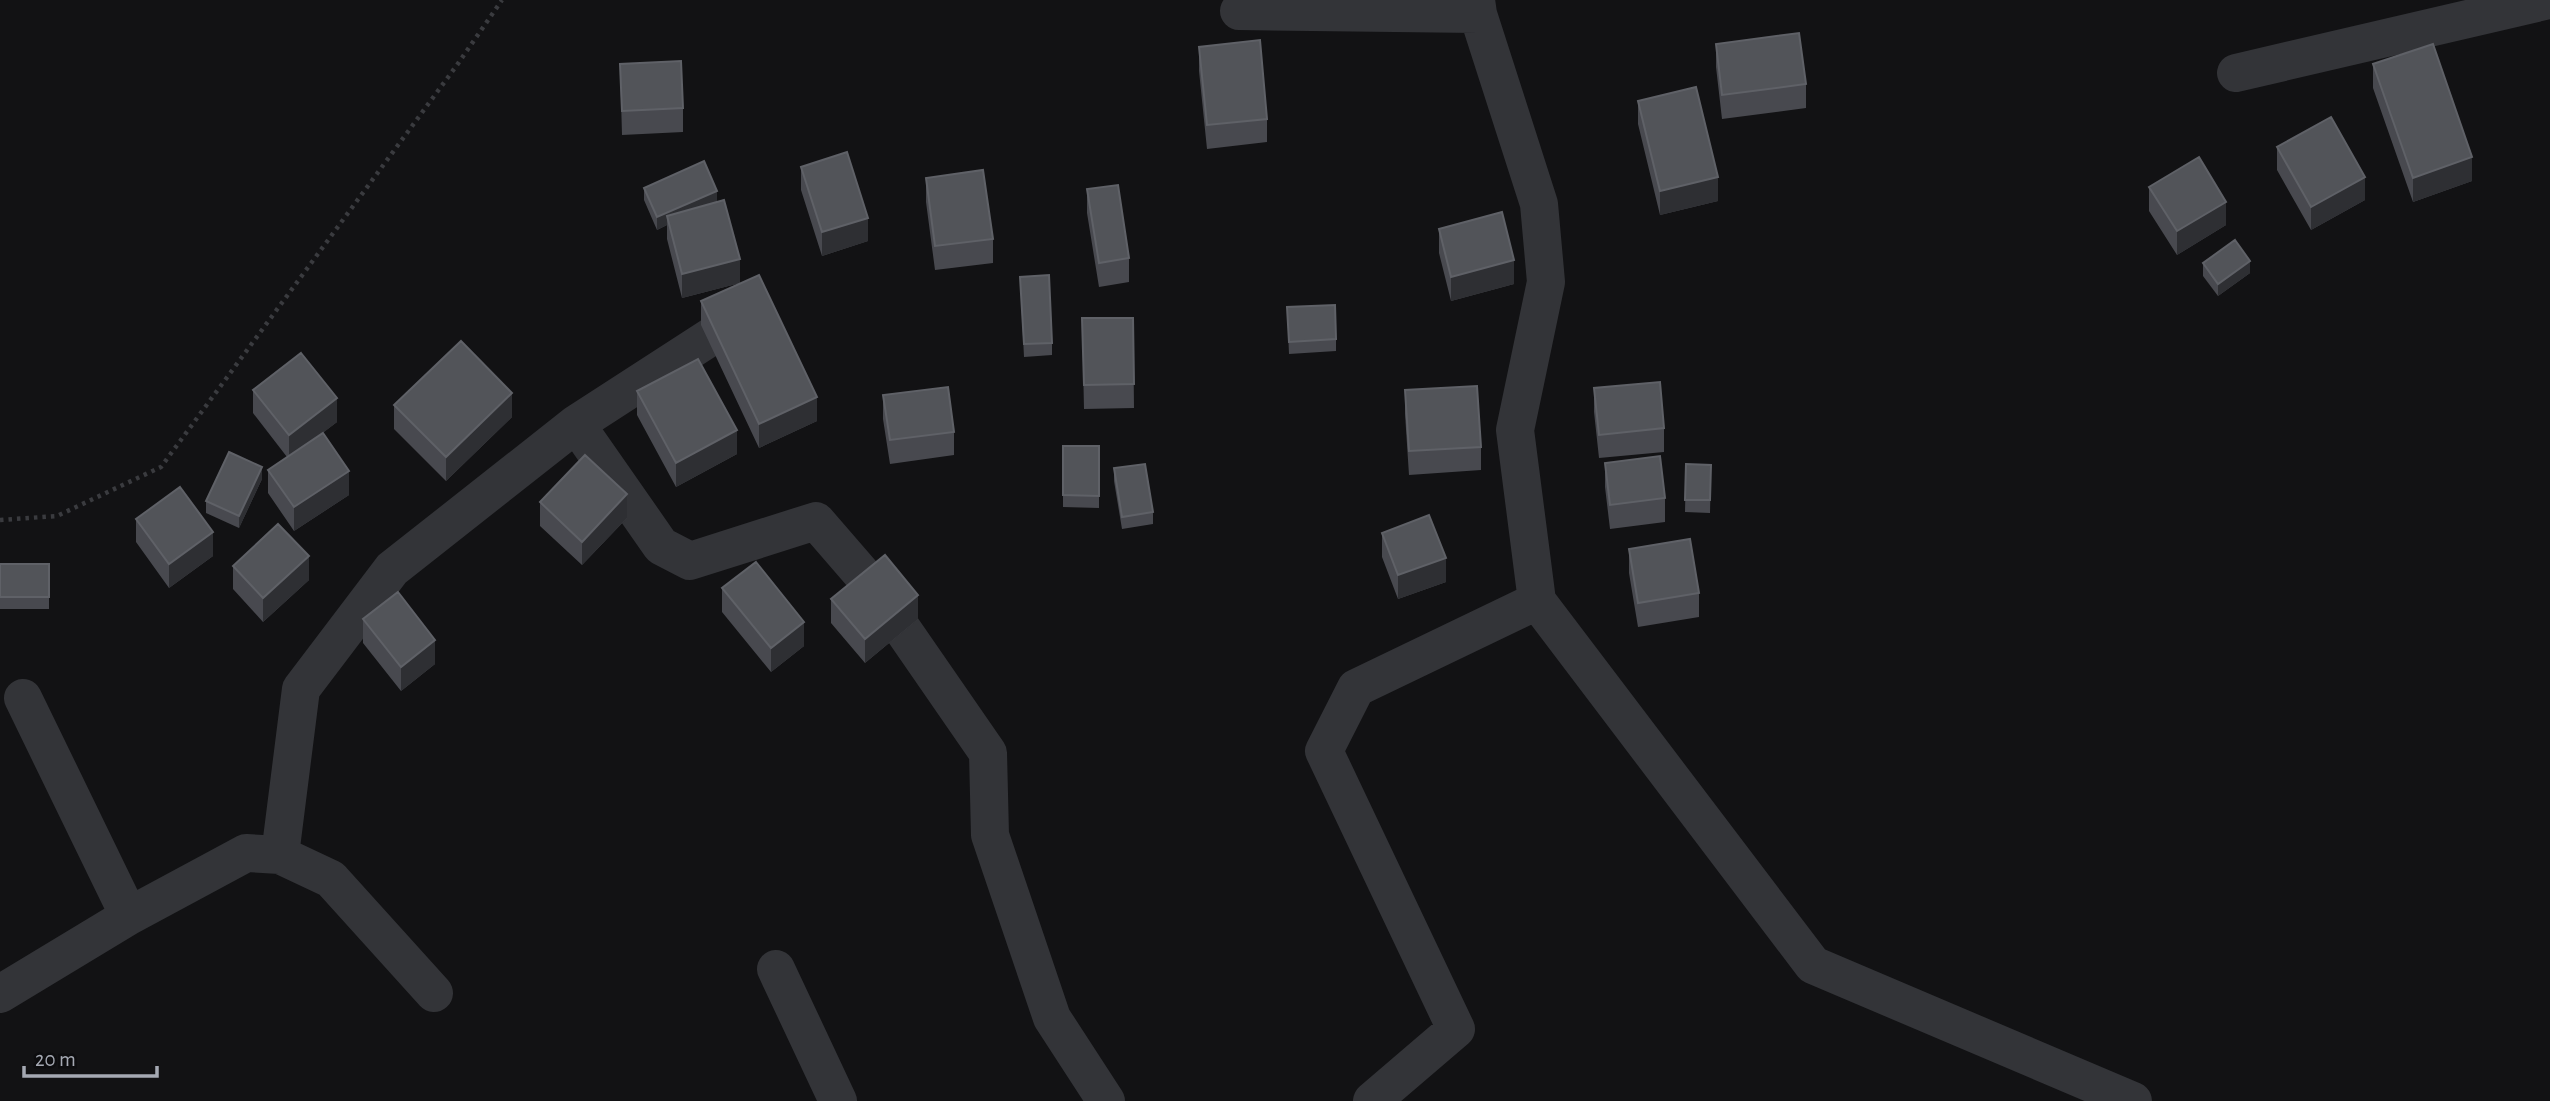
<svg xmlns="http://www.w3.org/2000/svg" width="2550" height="1101" font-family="'Alegreya Sans',sans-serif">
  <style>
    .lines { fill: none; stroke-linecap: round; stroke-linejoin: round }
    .path { stroke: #3a3b3f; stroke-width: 4.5; stroke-dasharray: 3.5 5; stroke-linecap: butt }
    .minor { stroke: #333438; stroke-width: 38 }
    .wall { fill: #48494f }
    .shaded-wall { fill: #2e2f33 }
    .building { fill: #525459; stroke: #5f6167; stroke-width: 2 }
  </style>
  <rect width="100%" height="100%" fill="#121214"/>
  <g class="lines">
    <path class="path" d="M 0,520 L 57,516 L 161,467 L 457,65 L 502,0"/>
    <path class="minor" d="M 1476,0 L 1478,14 L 1539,204 L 1546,282 L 1515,430 L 1537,601 L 1813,965 L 2133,1101
      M 1239,11 L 1478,14
      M 2236,73 L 2549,0
      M 576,424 L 661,546 L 690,561 L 816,521 L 874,588 L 988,753 L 990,835 L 1052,1018 L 1106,1101
      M 23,698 L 129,916
      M 280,855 L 301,689 L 392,569 L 576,424 L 712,336
      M 776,969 L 838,1101
      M 0,994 L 129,916 L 246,853 L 280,855 L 331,879 L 434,993
      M 1372,1101 L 1456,1029 L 1324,751 L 1356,688 L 1537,601"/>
  </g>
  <path class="wall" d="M 1716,44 L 1806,84 L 1806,108 L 1722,119 L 1716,67 Z
    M 1199,47 L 1267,119 L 1267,142 L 1207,149 L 1199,71 Z
    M 620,64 L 683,108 L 683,132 L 622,135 Z
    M 2373,64 L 2472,181 L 2413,202 L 2373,88 Z
    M 1638,101 L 1718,201 L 1660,215 L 1638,124 Z
    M 2277,147 L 2365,200 L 2311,230 L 2277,170 Z
    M 801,167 L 868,241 L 822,256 L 801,190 Z
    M 926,178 L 993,239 L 993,263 L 935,270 L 926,202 Z
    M 2149,187 L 2226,225 L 2177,255 L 2149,211 Z
    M 644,188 L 717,202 L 740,283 L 682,298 L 667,239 L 667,225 L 657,230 L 644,200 Z
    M 1087,189 L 1129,258 L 1129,282 L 1099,287 L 1087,213 Z
    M 1439,229 L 1514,284 L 1451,301 L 1439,253 Z
    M 2203,263 L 2250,273 L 2218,296 L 2203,276 Z
    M 1020,277 L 1052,343 L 1052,355 L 1024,357 Z
    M 701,301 L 817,421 L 759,448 L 701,325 Z
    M 1287,307 L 1336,339 L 1336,351 L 1289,354 Z
    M 1082,318 L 1133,318 L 1134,408 L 1084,409 Z
    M 1594,388 L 1664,428 L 1664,452 L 1599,458 L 1594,412 Z
    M 253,390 L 337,422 L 321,434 L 349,495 L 294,531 L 268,493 L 268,470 L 287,457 L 253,413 Z
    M 1405,390 L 1481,447 L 1481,470 L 1409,475 L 1405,414 Z
    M 637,391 L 737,454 L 676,487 L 637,415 Z
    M 883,395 L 954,432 L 954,455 L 890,464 L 883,419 Z
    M 394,405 L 512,417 L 446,481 L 394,429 Z
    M 1063,446 L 1099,446 L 1099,508 L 1063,507 Z
    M 1605,463 L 1665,498 L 1665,522 L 1610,529 L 1605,487 Z
    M 1686,464 L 1711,465 L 1710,513 L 1685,512 Z
    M 1114,468 L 1153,512 L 1153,524 L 1122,529 L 1114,481 Z
    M 262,479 L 239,528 L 206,513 L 206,501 Z
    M 540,502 L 627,518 L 582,565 L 540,526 Z
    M 136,519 L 213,556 L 169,588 L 136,542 Z
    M 1382,533 L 1446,582 L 1398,599 L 1382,557 Z
    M 1629,549 L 1699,593 L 1699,617 L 1638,627 L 1629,573 Z
    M 0,564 L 49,564 L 49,609 L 0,609 Z
    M 233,566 L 309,580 L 263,622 L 233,589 Z
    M 722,588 L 804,646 L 771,672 L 722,612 Z
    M 831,599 L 918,619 L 865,663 L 831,623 Z
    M 363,619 L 435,664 L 401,691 L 363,643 Z"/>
  <path class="shaded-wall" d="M 2472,157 L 2472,181 L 2413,202 L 2413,178 Z
    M 1718,177 L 1718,201 L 1660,215 L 1660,191 Z
    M 2365,177 L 2365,200 L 2311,230 L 2311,207 Z
    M 717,191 L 717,203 L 667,216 L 667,225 L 657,230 L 657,217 Z
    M 2226,202 L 2226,225 L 2177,255 L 2177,231 Z
    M 868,218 L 868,241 L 822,256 L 822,232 Z
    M 740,259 L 740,283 L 682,298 L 682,274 Z
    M 1514,260 L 1514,284 L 1451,301 L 1451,277 Z
    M 2250,261 L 2250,273 L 2218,296 L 2218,284 Z
    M 512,393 L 512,417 L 446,481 L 446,457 Z
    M 817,397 L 817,421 L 759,448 L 759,424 Z
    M 337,398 L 337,422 L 289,459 L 289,435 Z
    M 737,430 L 737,454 L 676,487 L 676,463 Z
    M 262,467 L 262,479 L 239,528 L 239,516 Z
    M 349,471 L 349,495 L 294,531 L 294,507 Z
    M 627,494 L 627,518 L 582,565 L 582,542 Z
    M 213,532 L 213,556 L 169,588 L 169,564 Z
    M 309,556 L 309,580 L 263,622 L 263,598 Z
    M 1446,558 L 1446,582 L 1398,599 L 1398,575 Z
    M 918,595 L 918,619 L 865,663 L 865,639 Z
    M 804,622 L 804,646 L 771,672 L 771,648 Z
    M 435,640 L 435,664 L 401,691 L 401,667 Z"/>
  <path class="building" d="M 1799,33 L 1806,84 L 1722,95 L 1716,44 Z
    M 1260,40 L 1267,119 L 1207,125 L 1199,47 Z
    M 2433,44 L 2472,157 L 2413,178 L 2373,64 Z
    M 681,61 L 683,108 L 622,111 L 620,64 Z
    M 1696,87 L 1718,177 L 1660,191 L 1638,101 Z
    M 2331,117 L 2365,177 L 2311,207 L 2277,147 Z
    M 847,152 L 868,218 L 822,232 L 801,167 Z
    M 2199,157 L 2226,202 L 2177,231 L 2149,187 Z
    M 704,161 L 717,191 L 657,217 L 644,188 Z
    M 983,170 L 993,239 L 935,246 L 926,178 Z
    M 1118,185 L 1129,258 L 1099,263 L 1087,189 Z
    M 724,200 L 740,259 L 682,274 L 667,216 Z
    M 1502,212 L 1514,260 L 1451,277 L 1439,229 Z
    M 2235,240 L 2250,261 L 2218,284 L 2203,263 Z
    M 759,275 L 817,397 L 759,424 L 701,301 Z
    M 1049,275 L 1052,343 L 1024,344 L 1020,277 Z
    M 1335,305 L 1336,339 L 1289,342 L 1287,307 Z
    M 1082,318 L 1133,318 L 1134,384 L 1084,385 Z
    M 461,341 L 512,393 L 446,457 L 394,405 Z
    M 301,353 L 337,398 L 289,435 L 253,390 Z
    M 698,359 L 737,430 L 676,463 L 637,391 Z
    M 1660,382 L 1664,428 L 1599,435 L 1594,388 Z
    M 1477,386 L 1481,447 L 1409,451 L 1405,390 Z
    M 948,387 L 954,432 L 890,440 L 883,395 Z
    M 323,433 L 349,471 L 294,507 L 268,470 Z
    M 1063,446 L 1099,446 L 1099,496 L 1063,495 Z
    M 229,452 L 262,467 L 239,516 L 206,501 Z
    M 585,455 L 627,494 L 582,542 L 540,502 Z
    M 1660,456 L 1665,498 L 1610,505 L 1605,463 Z
    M 1145,464 L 1153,512 L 1122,517 L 1114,468 Z
    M 1686,464 L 1711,465 L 1710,500 L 1685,500 Z
    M 180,487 L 213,532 L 169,564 L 136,519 Z
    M 1429,515 L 1446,558 L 1398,575 L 1382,533 Z
    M 278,524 L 309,556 L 263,598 L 233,566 Z
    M 1690,539 L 1699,593 L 1638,603 L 1629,549 Z
    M 885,555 L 918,595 L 865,639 L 831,599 Z
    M 756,562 L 804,622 L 771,648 L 722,588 Z
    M 0,564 L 49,564 L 49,597 L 0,597 Z
    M 398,592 L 435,640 L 401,667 L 363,619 Z"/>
  <path d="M24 1066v10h133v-10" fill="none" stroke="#a5a9b3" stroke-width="3.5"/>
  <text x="35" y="1066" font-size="21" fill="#a5a9b3" stroke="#0d0d0f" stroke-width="5" paint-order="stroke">20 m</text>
</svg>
